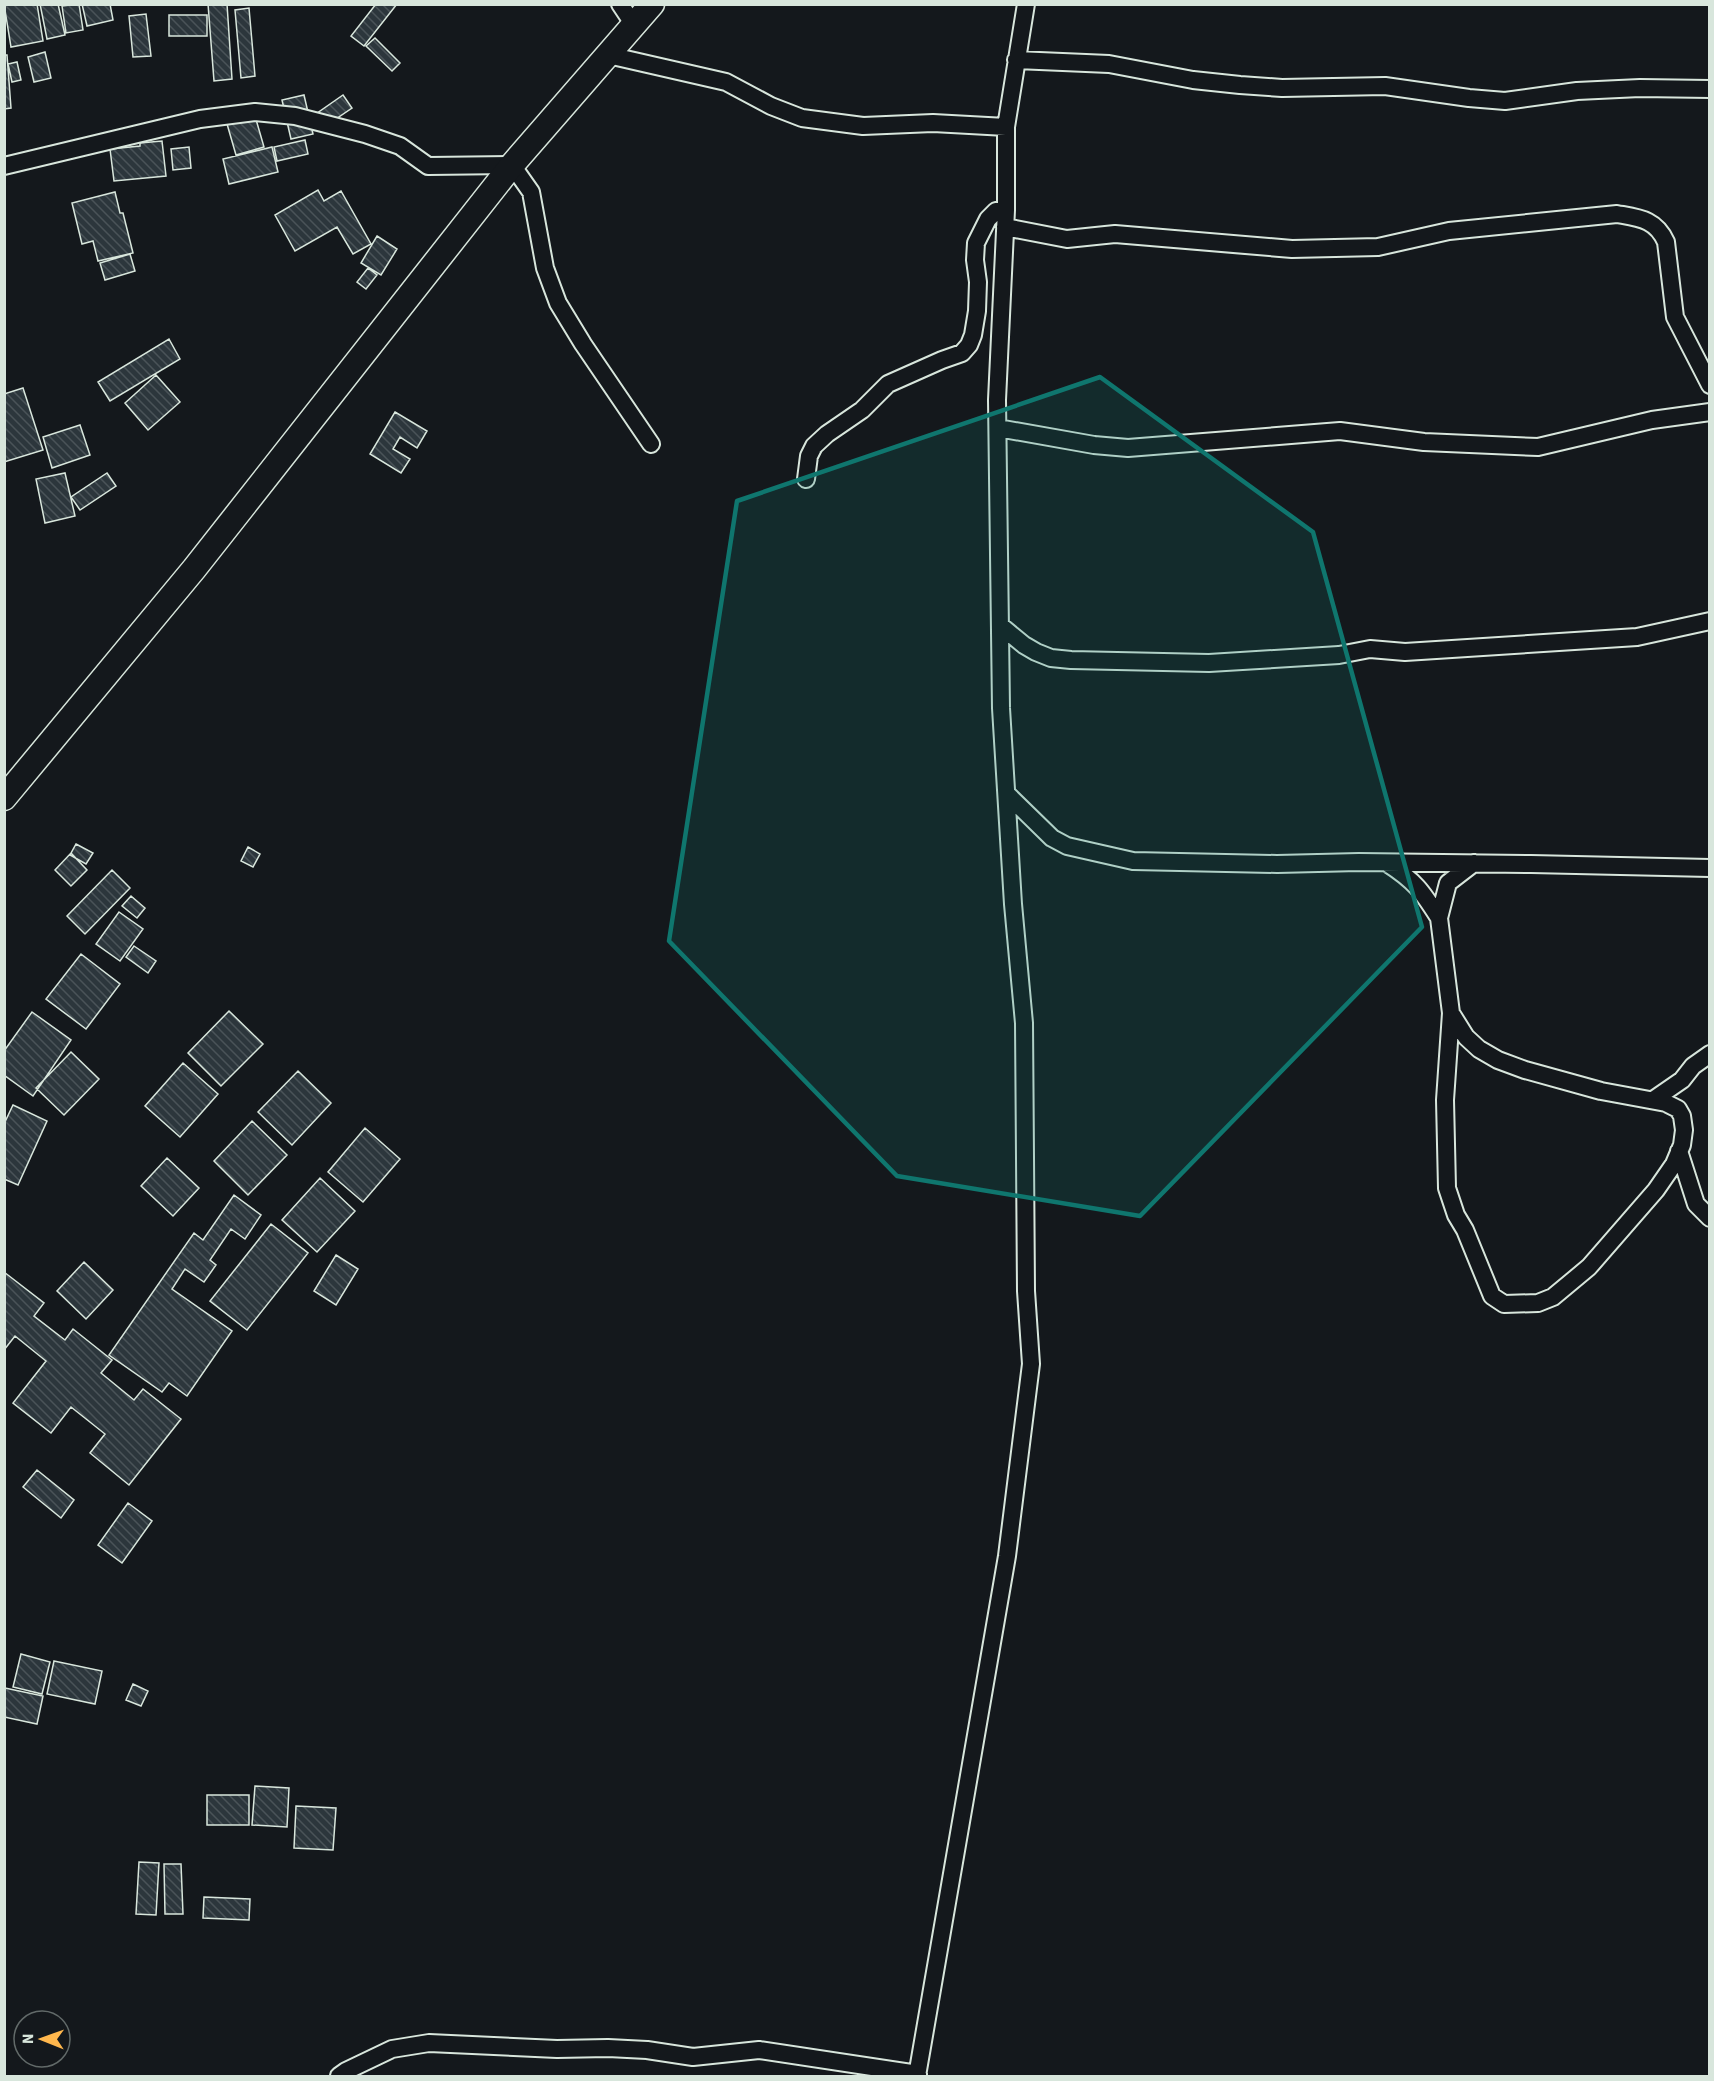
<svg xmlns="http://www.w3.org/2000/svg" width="1714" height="2081" font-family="'Source Sans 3',sans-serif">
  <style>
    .building { fill: url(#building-back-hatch); stroke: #d8e6dc; stroke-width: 1.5 }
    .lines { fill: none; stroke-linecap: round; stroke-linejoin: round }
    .minor-casing { stroke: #d8e6dc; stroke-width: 20 }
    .secondary-casing { stroke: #d8e6dc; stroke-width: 27 }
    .minor { stroke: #14181c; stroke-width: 16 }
    .secondary { stroke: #14181c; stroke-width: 24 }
    .marked { fill: #0f766e; fill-opacity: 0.2; stroke: #0f766e; stroke-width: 4.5; stroke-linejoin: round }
  </style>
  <defs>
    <pattern id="building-back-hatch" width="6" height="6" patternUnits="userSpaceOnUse" patternTransform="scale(1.5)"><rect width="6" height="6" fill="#2c363c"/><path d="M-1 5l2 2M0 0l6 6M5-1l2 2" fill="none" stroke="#4a5358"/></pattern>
  </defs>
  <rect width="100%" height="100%" fill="#14181c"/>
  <path class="building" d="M 4,4 L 37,4 L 43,41 L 11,47 Z
    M 40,4 L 58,4 L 65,35 L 47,39 Z
    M 79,4 L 83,30 L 66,33 L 62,6 Z
    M 82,4 L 110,4 L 113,20 L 87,26 Z
    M 208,4 L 227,4 L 232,79 L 214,81 Z
    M 376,4 L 397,4 L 364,46 L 351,36 Z
    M 249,8 L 255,76 L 241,78 L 235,10 Z
    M 146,14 L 151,56 L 133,57 L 129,16 Z
    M 169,15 L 207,15 L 207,36 L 169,36 Z
    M 375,38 L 400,63 L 392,71 L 366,46 Z
    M 45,52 L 51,78 L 34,82 L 28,57 Z
    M 4,55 L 7,55 L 11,108 L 4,109 Z
    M 17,62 L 21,80 L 12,82 L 8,64 Z
    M 304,95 L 313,134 L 291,139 L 282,100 Z
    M 343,95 L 352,108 L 321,129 L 313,116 Z
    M 253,109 L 264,147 L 236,155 L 225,117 Z
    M 305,140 L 308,154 L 277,161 L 274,147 Z
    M 162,141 L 166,176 L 114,181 L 110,149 L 140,146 L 140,143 Z
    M 189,147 L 191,168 L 173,170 L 171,149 Z
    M 272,147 L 278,172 L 229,184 L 223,159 Z
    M 318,190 L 324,201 L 341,191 L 371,244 L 353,254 L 337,227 L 295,251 L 275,215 Z
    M 115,192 L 120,213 L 123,213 L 133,253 L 98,261 L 93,241 L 82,244 L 72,203 Z
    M 377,236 L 397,249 L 381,275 L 361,263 Z
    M 130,254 L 135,271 L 105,280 L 100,263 Z
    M 368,268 L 377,275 L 366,289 L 357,282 Z
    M 169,339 L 180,359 L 110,401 L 98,382 Z
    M 156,375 L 180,402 L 148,430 L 125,403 Z
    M 23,388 L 43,450 L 4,462 L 4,394 Z
    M 395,412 L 427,431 L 417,448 L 400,437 L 393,449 L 410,459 L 401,473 L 370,454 Z
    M 80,425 L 90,455 L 52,468 L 43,437 Z
    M 65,473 L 75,516 L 45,523 L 36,479 Z
    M 107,473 L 116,486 L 80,510 L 71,497 Z
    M 76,844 L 93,853 L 86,864 L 70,855 Z
    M 248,847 L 260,854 L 253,867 L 241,861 Z
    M 71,853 L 87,870 L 71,886 L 55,870 Z
    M 112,870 L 130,888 L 85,934 L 67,916 Z
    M 131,896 L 145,908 L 137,918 L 122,906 Z
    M 119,912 L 143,929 L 120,961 L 96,944 Z
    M 134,946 L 156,961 L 148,973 L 126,957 Z
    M 81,954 L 120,984 L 86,1029 L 46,999 Z
    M 229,1011 L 263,1044 L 221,1086 L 188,1053 Z
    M 32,1012 L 71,1040 L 33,1096 L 4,1075 L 4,1051 Z
    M 71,1052 L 99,1079 L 64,1115 L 36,1088 Z
    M 183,1063 L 218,1094 L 180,1137 L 145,1106 Z
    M 298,1071 L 331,1103 L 292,1145 L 258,1112 Z
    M 13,1105 L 47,1121 L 18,1185 L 4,1179 L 4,1124 Z
    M 252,1121 L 287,1155 L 248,1195 L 214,1161 Z
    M 365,1128 L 400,1159 L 363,1202 L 328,1172 Z
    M 167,1158 L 199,1188 L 173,1216 L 141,1186 Z
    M 320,1178 L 355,1211 L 317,1252 L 282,1220 Z
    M 234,1195 L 261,1215 L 245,1239 L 231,1229 L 210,1260 L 216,1265 L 204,1282 L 185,1269 L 172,1289 L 232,1331 L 187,1396 L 169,1383 L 162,1392 L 109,1355 L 194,1233 L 203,1240 Z
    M 271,1224 L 308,1253 L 247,1330 L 210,1301 Z
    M 336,1255 L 358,1269 L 336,1305 L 314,1291 Z
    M 84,1262 L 113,1290 L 86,1319 L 57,1291 Z
    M 4,1272 L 44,1303 L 34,1316 L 65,1340 L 73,1329 L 112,1360 L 101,1373 L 134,1400 L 143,1389 L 181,1419 L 129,1485 L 90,1453 L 105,1434 L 71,1407 L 51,1433 L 13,1403 L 46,1361 L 15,1336 L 4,1350 Z
    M 37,1470 L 74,1500 L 61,1518 L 23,1487 Z
    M 128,1503 L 152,1521 L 122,1563 L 98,1545 Z
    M 21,1654 L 50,1662 L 42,1694 L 13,1687 Z
    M 54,1661 L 102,1671 L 95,1704 L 47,1694 Z
    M 133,1684 L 148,1691 L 141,1706 L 126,1700 Z
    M 5,1688 L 43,1696 L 37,1724 L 4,1717 Z
    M 255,1786 L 289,1788 L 287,1827 L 252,1825 Z
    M 207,1795 L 249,1795 L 249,1825 L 207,1825 Z
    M 296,1806 L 336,1808 L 333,1850 L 294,1848 Z
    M 139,1862 L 159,1863 L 156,1915 L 136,1914 Z
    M 164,1864 L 181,1864 L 183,1914 L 165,1914 Z
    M 204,1897 L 250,1899 L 249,1920 L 203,1918 Z"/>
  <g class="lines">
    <g class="minor-casing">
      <path id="minor" d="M 620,4 L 634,25
        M 608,55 L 726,82 L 771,106 L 802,118 L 863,126 L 933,123 L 1006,127
        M 1016,60 L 1109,64 L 1193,80 L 1240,85 L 1282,88 L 1385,86 L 1469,98 L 1505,101 L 1577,91 L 1640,88 L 1710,89
        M 4,166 L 200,119 L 255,112 L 295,116 L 365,134 L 400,146 L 428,166 L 512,165 L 531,192 L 545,268 L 558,303 L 583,344 L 651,444
        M 1005,227 L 1067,239 L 1115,234 L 1292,249 L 1378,247 L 1449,231 L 1617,214 C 1639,218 1656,219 1666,242 L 1675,317 L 1710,385
        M 998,428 L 1094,445 L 1128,448 L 1340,431 L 1424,442 L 1538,447 L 1652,420 L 1710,412
        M 806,479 L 809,456 L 814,446 L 827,434 L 862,410 L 888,384 L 942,360 L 962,353 L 969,345 L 973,335 L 977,311 L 978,282 L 975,260 L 976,243 L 988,219 L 996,211 L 1006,210
        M 1001,626 L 1024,645 L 1036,652 L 1051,658 L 1071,660 L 1209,663 L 1339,655 L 1370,649 L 1405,652 L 1637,637 L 1710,621
        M 1008,795 L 1052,838 L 1067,846 L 1133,861 L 1277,864 L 1359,862 L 1531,864 L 1710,868
        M 1387,863 C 1415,881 1422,891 1439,918
        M 1451,1013 L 1445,1100 L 1447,1188 L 1456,1215 L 1465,1230 L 1492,1296 L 1504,1304 L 1538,1303 L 1553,1297 L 1589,1267 L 1656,1190 L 1674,1164 L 1682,1145 L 1684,1130 L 1682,1116 L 1678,1109 L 1666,1103 L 1601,1091 L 1525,1070 L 1498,1060 L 1479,1049 L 1466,1037 L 1451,1013 L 1439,918 L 1448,883 L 1474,863
        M 1653,1100 L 1682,1080 L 1693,1066 L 1710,1054
        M 1679,1151 L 1696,1204 L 1710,1218
        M 339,2076 L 346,2071 L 392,2049 L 429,2043 L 557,2049 L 608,2048 L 647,2050 L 693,2057 L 759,2050 L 918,2074
        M 917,2076 L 1007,1556 L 1031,1364 L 1026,1291 L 1024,1023 L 1013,904 L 1001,708 L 997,400 L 1006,210 L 1006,127 L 1026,4"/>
    </g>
    <g class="secondary-casing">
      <path id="secondary" d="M 4,798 L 194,569 L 512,165 L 652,4"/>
    </g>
    <use href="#minor" class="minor"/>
    <use href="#secondary" class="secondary"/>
  </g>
  <path class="marked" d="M 1100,377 L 1313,532 L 1422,927 L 1140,1216 L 897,1176 L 669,941 L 737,501 Z"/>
  <rect width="1714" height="2081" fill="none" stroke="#d8e6dc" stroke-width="12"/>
  <g transform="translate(42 2039) rotate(271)"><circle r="28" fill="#14181c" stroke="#626a69" stroke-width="1.5"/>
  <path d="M0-4.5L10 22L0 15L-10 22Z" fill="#ffb74d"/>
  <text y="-9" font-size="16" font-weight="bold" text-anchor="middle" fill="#d8e6dc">N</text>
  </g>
</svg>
